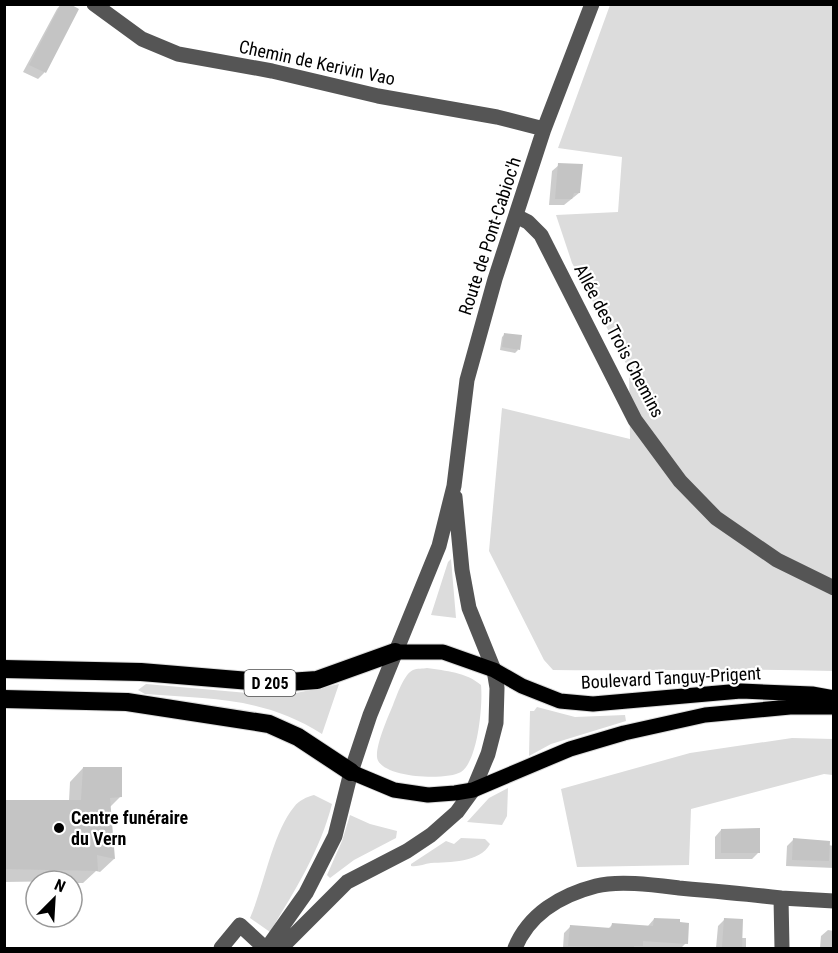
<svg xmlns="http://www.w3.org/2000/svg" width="838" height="953" font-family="'Roboto Condensed',sans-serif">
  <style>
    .green { fill: #dcdcdc }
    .shadow { fill: #0003 }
    .building { fill: #c4c4c4 }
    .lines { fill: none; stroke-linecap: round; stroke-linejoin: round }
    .major-casing { stroke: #dbdbdb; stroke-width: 17 }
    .highway-casing { stroke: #dbdbdb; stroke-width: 20 }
    .minor { stroke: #555; stroke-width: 15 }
    .major { stroke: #000; stroke-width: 15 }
    .highway { stroke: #000; stroke-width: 18 }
    .poi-dot { fill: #000; stroke: #fff; stroke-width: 2 }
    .labels { text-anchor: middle; stroke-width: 4.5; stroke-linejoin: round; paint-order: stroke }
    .shield { fill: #fff; stroke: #4c4c4c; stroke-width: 1.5 }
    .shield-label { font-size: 16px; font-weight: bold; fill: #000 }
    .street-label { font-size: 18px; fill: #000; stroke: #fff }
    .poi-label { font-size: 18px; font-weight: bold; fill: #000; stroke: #fff; text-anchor: start }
  </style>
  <rect width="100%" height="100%" fill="#fff"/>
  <path class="green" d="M 610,5 L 833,5 L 833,671 C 740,668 646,671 553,670 L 544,660 L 489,551 L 502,408 L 630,439 L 629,369 L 572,263 L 556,215 L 618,212 L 622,157 L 558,148 Z
    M 451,559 L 456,618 L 431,615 L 448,562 Z
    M 427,668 C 446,671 466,672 481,685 C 483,704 478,761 461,772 C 446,781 379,778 377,757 C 376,744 388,717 393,705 C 397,695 404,674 413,670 C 417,668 423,669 427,668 Z
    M 146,684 L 282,696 L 339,684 L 322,734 C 264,697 211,699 145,694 L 138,690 Z
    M 537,707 L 575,717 L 625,715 L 626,721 L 551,744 L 529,756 L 530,711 L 534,711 Z
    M 792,738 L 833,739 L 833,775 L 824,774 L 691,809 L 689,865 L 577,867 L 561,789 L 690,753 Z
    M 508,788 L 507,816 L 502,825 L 467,822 L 489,798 Z
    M 314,795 L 332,804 C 320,851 295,890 270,932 L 250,918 C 264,886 273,832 294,807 C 299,800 307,797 314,795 Z
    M 350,815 L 370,824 L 397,831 L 396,838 L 354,860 L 330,878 L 327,875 L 342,841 Z
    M 461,838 L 485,839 L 490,844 C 480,863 449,862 431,863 C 424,864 418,867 411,866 L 411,864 L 446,841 L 454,844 Z"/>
  <path class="shadow" d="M 61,4 L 77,10 L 44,73 L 38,79 L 23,72 L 57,9 Z
    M 559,165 L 579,193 L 564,205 L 549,205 L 552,171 Z
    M 505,334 L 518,350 L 515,353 L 500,350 L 502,337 Z
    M 83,768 L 120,797 L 109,808 L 114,859 L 100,872 L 96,871 L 83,883 L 72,883 L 72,881 L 4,882 L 4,802 L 69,801 L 70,782 Z
    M 721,830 L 758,853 L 752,859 L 715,859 L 715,837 Z
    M 794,839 L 834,846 L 834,868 L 786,866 L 787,846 Z
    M 654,919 L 678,924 L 686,943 L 681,948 L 563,948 L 564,933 L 570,927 L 608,929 L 612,925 L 648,926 Z
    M 725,919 L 741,938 L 746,938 L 746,948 L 716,948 L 718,926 Z
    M 828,930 L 834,931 L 834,948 L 820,948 L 821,936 Z"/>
  <path class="building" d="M 61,4 L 70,4 L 79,9 L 46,73 L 29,65 Z
    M 558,163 L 583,164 L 580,193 L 574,193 L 572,199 L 555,199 Z
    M 504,333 L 522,335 L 520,350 L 502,347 Z
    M 83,767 L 122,767 L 122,797 L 110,798 L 115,859 L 97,855 L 98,871 L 4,869 L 4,800 L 81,800 Z
    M 760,828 L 760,853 L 721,853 L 721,829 Z
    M 793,838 L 830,841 L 829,861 L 792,860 Z
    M 654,918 L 680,919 L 680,922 L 689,923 L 688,944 L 643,941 L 643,946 L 634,946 L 634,948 L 568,946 L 570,925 L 611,928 L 612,923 L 653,926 Z
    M 724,918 L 743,919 L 742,948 L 722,948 Z"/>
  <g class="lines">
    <g class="major-casing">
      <path id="major" d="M 395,652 L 443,652 L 494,670 L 522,686 L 560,701 L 593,704 L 741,691 L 812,694 L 834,698
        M 351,772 L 394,790 L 428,795 L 455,793 L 473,790 L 570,749 L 624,733 L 705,715 L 790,707 L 834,707"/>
    </g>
    <g class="highway-casing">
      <path id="highway" d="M 4,669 L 141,672 L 274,683 L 317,680 L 395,652
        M 4,699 L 127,702 L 269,724 L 298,737 L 351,772"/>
    </g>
    <path class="minor" d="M 94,4 L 142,39 L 178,54 L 272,71 L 378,96 L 497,117 L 544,129
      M 516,216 L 528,222 L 541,235 L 635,420 L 680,481 L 716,518 L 777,560 L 834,588
      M 221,948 L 240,925 L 265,948
      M 267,948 L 306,893 L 335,836 L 351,772 L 370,715 L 439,546 L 454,486 L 467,380 L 495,279 L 544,129 L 592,4
      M 281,948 L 347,882 L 407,851 L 431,835 L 457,812 L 473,790 L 488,754 L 496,723 L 497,688 L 494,670 L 469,608 L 462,570 L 455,497
      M 515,948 C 529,914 561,895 596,886 C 619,880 655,885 679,888 C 713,891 747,894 781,898
      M 782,948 L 781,898 L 834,901"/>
    <use href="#major" class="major"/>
    <use href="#highway" class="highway"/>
  </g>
  <circle class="poi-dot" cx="59" cy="828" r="6"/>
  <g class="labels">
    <rect class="shield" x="244.5" y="670" width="51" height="26" rx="4.5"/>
    <g class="shield-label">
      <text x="270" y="689">D 205</text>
    </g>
    <g class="street-label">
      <text transform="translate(317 63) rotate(12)" y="6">Chemin de Kerivin Vao</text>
      <text transform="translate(490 236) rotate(-72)" y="6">Route de Pont-Cabioc'h</text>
      <text transform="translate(619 341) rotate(62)" y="6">Allée des Trois Chemins</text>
      <text transform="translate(671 678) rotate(-3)" y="6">Boulevard Tanguy-Prigent</text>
    </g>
    <g class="poi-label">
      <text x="71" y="824">Centre funéraire<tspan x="71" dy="21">du Vern</tspan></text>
    </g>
  </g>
  <rect width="838" height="953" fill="none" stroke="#000000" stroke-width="12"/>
  <g transform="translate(54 899) rotate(24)"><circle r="28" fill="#ffffff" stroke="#999999" stroke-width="1.5"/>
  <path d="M0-4.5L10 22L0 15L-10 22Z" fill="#000000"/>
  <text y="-9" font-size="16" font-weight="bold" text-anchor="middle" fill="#000000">N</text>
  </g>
</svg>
